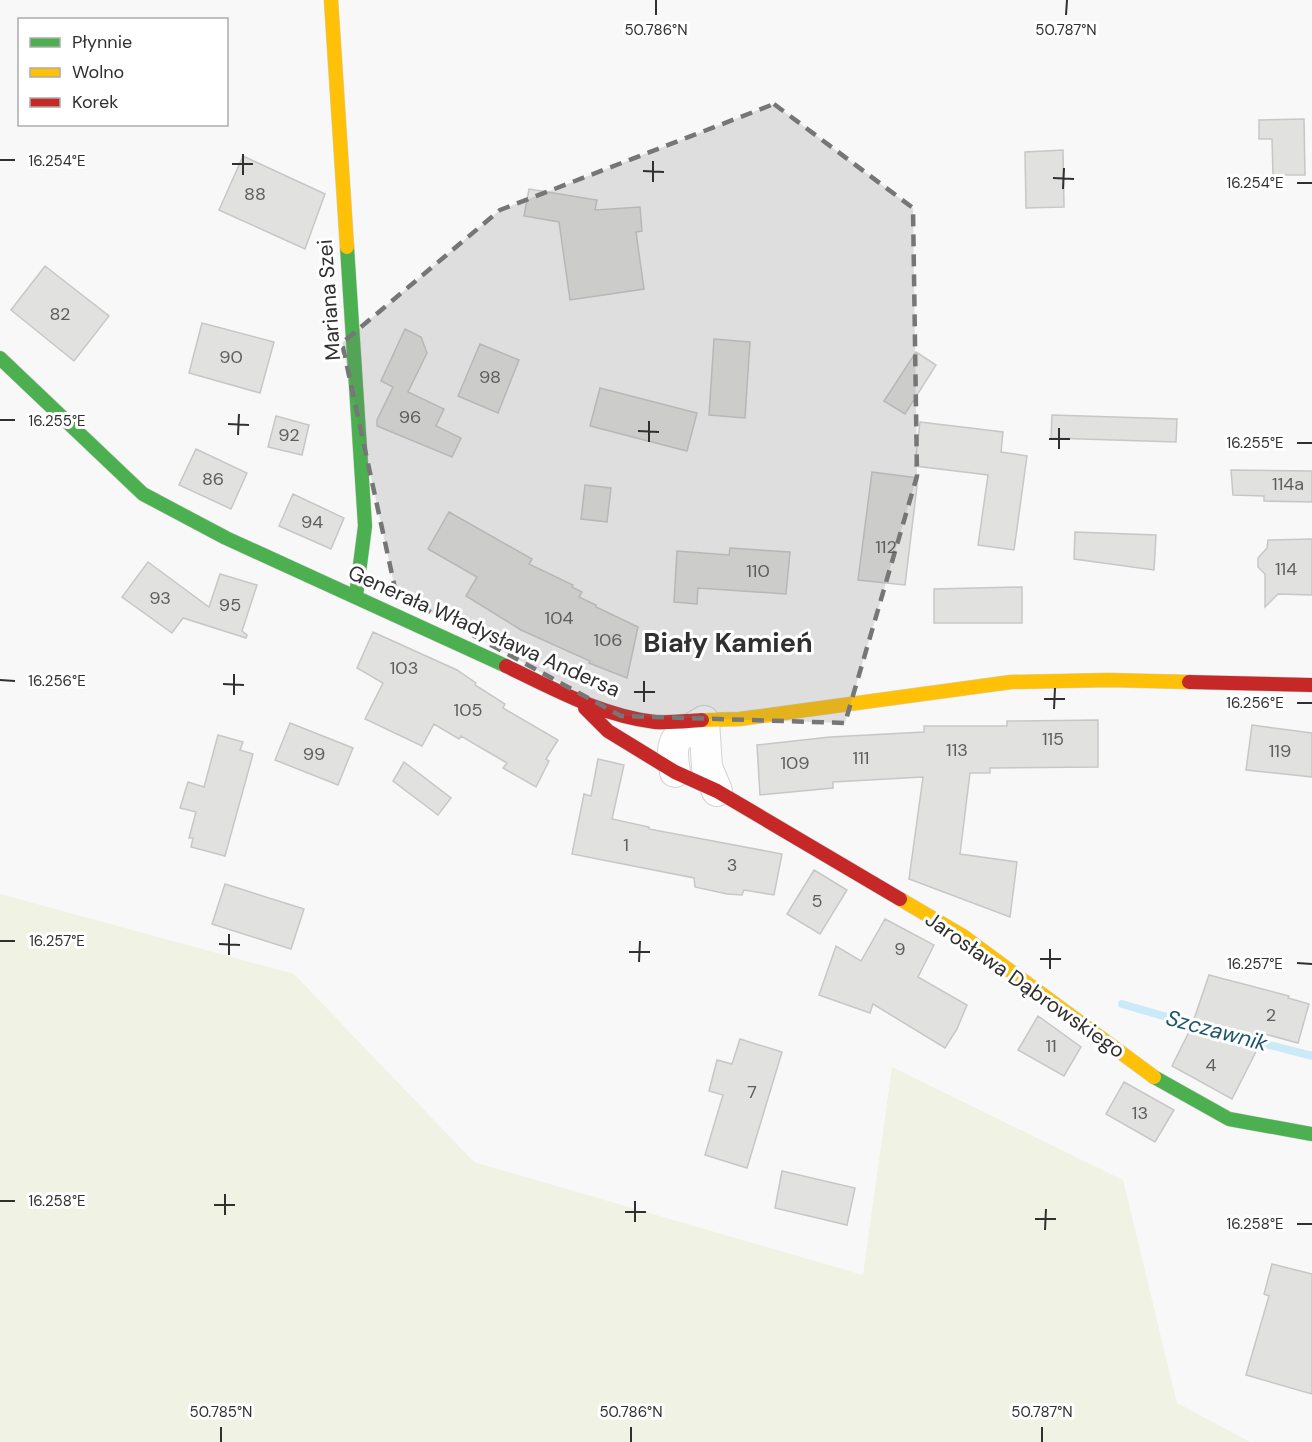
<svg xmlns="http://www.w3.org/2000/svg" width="1312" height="1442" font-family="'DM Sans',sans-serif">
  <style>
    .green { fill: #f0f2e4 }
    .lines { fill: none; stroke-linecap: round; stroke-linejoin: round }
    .stream { stroke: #caeaf8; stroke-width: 8 }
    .building { fill: #e1e1e0; stroke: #c8c7c7; stroke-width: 1.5 }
    .street-casing { stroke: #d3d3d4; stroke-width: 32 }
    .fast-casing { stroke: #d3d3d4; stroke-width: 15 }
    .slow-casing { stroke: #d3d3d4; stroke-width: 15 }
    .jam-casing { stroke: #d3d3d4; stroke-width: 15 }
    .street { stroke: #fefefe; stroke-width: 30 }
    .fast { stroke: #4caf50; stroke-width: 14 }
    .slow { stroke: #ffc107; stroke-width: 14 }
    .jam { stroke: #c62828; stroke-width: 14 }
    .marked { fill: #767677; fill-opacity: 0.2; stroke: #767677; stroke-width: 4.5; stroke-dasharray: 12 8; stroke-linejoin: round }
    .ticks { fill: none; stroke: #303031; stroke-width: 2 }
    .labels { text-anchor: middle; stroke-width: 6; stroke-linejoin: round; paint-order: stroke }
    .number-label { font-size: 18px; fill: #5e5e5e }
    .street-label { font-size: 21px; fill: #303031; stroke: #fff }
    .water-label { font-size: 22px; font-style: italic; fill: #1d566b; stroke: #fff }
    .district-label { font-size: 27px; font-weight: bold; fill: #303031; stroke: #fff }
    .ticks-label { font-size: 15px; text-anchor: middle; fill: #303031; stroke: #fff; stroke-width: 6; stroke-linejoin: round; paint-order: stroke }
  </style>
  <rect width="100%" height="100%" fill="#f8f8f9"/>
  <path class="green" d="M 0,894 L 294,974 L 474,1162 L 863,1275 L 892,1067 L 1123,1180 L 1177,1403 L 1250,1442 L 0,1442 Z"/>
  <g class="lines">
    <path class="stream" d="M 1122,1004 L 1201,1027
      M 1250,1040 L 1312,1056"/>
  </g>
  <path class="building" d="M 1304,119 L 1305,175 L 1273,175 L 1272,139 L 1259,139 L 1259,120 Z
    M 1063,150 L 1064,207 L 1026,208 L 1025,152 Z
    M 243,156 L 325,194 L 305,249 L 219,210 Z
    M 529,189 L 597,200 L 595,210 L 640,207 L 642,231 L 636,232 L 644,289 L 570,300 L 559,222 L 524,216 Z
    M 45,266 L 109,316 L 74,361 L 11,310 Z
    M 202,323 L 274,342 L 260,393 L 189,373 Z
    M 405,329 L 421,337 L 427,353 L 408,392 L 444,409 L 436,426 L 461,438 L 452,457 L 377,426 L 377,420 L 393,387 L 381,381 Z
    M 714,339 L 750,342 L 745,418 L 709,415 Z
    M 480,344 L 519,360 L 498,413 L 458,396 Z
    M 916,352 L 936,365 L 905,414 L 884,401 Z
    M 600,388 L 697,413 L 687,451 L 590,426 Z
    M 1052,415 L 1177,419 L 1176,442 L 1051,438 Z
    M 276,416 L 309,425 L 302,455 L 268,447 Z
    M 920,422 L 1003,432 L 1001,452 L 1027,456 L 1014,550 L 978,545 L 988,475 L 915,466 Z
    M 196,449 L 247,473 L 231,509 L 179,485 Z
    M 1231,470 L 1312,471 L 1312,502 L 1264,501 L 1264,496 L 1233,495 Z
    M 872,472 L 918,478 L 905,585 L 858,580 Z
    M 585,485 L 611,488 L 607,522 L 581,519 Z
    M 293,494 L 344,518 L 331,549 L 279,526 Z
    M 449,512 L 532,559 L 529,564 L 573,585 L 572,587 L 582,592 L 579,597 L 596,605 L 596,607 L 638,627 L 627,678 L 589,663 L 590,661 L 521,630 L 466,596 L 477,577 L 428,549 Z
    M 1075,532 L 1156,535 L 1154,570 L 1074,559 Z
    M 1312,539 L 1312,595 L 1278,594 L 1265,607 L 1265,574 L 1258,567 L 1258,558 L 1267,548 L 1268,540 Z
    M 730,548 L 790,552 L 786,594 L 698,588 L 697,604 L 674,602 L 677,551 L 729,555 Z
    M 148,562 L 209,607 L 220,574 L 257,585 L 242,631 L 247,635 L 246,638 L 183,618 L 172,633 L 122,597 Z
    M 1022,587 L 1022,623 L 934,623 L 934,589 Z
    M 373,632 L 457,670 L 476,683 L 475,685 L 505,704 L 503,708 L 558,740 L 546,759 L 549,761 L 536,787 L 503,768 L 507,763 L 461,736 L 459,739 L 434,724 L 422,746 L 365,719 L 383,683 L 357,668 Z
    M 1098,720 L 1098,767 L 990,768 L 990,773 L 970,773 L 960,854 L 1017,862 L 1010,917 L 909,879 L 923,777 L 833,782 L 833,788 L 760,795 L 757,745 L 830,737 L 924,732 L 924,726 L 1007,726 L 1007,721 Z
    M 290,723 L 353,748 L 338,785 L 275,760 Z
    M 1252,725 L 1312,733 L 1312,777 L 1246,770 Z
    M 218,735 L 243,742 L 240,750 L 253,754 L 225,856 L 191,847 L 193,838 L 189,838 L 196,812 L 180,808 L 188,782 L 204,787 Z
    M 598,759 L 624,765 L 612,819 L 649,827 L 649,829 L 782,854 L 774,895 L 744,890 L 742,895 L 727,894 L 695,887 L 694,878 L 572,854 L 584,794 L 591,796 Z
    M 404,762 L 451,798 L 438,815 L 393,781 Z
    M 814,870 L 847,890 L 820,934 L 787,914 Z
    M 225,884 L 304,909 L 291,949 L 212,924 Z
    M 885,919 L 934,945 L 918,977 L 967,1005 L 957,1029 L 945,1048 L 873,1004 L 870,1013 L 819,995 L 836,946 L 861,961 Z
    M 1209,975 L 1289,996 L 1288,998 L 1309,1004 L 1298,1043 L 1265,1034 L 1232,1099 L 1172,1066 L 1191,1028 Z
    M 1038,1016 L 1081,1047 L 1064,1076 L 1018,1050 Z
    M 740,1039 L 782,1052 L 747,1168 L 705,1155 L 723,1095 L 709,1091 L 717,1060 L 732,1064 Z
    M 1124,1082 L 1174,1110 L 1155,1142 L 1106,1114 Z
    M 782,1171 L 855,1188 L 847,1225 L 775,1208 Z
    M 1272,1264 L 1312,1274 L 1312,1394 L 1246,1375 L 1269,1296 L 1264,1294 Z"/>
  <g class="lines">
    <g class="street-casing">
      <path id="street" d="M 704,721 L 707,767 L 717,791
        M 675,772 C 669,736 676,738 704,721"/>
    </g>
    <g class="fast-casing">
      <path id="fast" d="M 347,247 L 365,526 L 356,596
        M 0,358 L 143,494 L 226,538 L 506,666
        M 1154,1077 L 1229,1119 L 1312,1134"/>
    </g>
    <g class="slow-casing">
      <path id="slow" d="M 331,0 L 347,247
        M 702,720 L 740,719 L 1011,682 L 1109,680 L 1189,682
        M 900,899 L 963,936 L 1154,1077"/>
    </g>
    <g class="jam-casing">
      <path id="jam" d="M 506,666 C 554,689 602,716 655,722 C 670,723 687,721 702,720
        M 1189,682 L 1312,685
        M 585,708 L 608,731 L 675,772 L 717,791 L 900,899"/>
    </g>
    <use href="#street" class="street"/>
    <use href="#fast" class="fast"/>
    <use href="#slow" class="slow"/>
    <use href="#jam" class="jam"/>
  </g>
  <path class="marked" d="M 774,104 L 913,208 L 917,476 L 845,723 L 621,716 L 396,593 L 342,343 L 500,210 Z"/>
  <path class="ticks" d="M 656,15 L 656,0M 1066,15 L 1067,0M 0,160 L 15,160M 232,164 L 253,164M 643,171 L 664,172M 243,175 L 243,154M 1053,178 L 1074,179M 653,182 L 653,161M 1297,183 L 1312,183M 1063,189 L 1064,168M 0,420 L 15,420M 228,424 L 249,425M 638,431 L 659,432M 238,435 L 239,414M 1049,439 L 1070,439M 649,442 L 649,421M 1297,443 L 1312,443M 1059,449 L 1059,428M 0,680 L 15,681M 223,684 L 244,685M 634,692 L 655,692M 234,695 L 234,674M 1044,699 L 1065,699M 644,702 L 644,681M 1297,703 L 1312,703M 1054,709 L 1055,688M 0,941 L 15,941M 219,944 L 240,945M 629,952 L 650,952M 229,955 L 229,934M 1040,959 L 1061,959M 639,962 L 640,941M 1297,963 L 1312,964M 1050,969 L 1050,949M 0,1201 L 15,1201M 214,1205 L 235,1205M 625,1212 L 646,1212M 225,1215 L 225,1194M 1035,1219 L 1056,1219M 635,1222 L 635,1201M 1297,1224 L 1312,1224M 1045,1230 L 1046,1209M 221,1442 L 221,1427M 631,1442 L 631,1427M 1042,1442 L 1042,1427"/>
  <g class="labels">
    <g class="number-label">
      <text x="255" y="200">88</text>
      <text x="60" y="320">82</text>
      <text x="231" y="363">90</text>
      <text x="490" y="383">98</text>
      <text x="410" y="423">96</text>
      <text x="289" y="441">92</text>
      <text x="213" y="485">86</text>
      <text x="1288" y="490">114a</text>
      <text x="312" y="528">94</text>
      <text x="886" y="553">112</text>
      <text x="1286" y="575">114</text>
      <text x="758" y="577">110</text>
      <text x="160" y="604">93</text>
      <text x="230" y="611">95</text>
      <text x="559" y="624">104</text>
      <text x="608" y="646">106</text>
      <text x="404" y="674">103</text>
      <text x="468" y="716">105</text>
      <text x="1053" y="745">115</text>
      <text x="957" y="756">113</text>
      <text x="1280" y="757">119</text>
      <text x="314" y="760">99</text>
      <text x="861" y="764">111</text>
      <text x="795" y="769">109</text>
      <text x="626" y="851">1</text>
      <text x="732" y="871">3</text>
      <text x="817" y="907">5</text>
      <text x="900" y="955">9</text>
      <text x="1271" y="1021">2</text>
      <text x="1051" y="1052">11</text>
      <text x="1211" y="1071">4</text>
      <text x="752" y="1098">7</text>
      <text x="1140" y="1119">13</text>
    </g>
    <g class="street-label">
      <text transform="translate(329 300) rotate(-94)" y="7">Mariana Szei</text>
      <text transform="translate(484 631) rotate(24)" y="7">Generała Władysława Andersa</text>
      <text transform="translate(1025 985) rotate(35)" y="7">Jarosława Dąbrowskiego</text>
    </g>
    <g class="water-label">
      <text transform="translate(1217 1030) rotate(15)" y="8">Szczawnik</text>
    </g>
    <g class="district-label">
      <text x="728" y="652">Biały Kamień</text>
    </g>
  </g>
  <g class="ticks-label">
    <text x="656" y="35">50.786°N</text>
    <text x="1066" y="35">50.787°N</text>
    <text x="57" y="166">16.254°E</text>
    <text x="1255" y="188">16.254°E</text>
    <text x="57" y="426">16.255°E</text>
    <text x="1255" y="448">16.255°E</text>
    <text x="57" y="686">16.256°E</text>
    <text x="1255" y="708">16.256°E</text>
    <text x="57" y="946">16.257°E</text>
    <text x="1255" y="969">16.257°E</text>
    <text x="57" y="1206">16.258°E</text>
    <text x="1255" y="1229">16.258°E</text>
    <text x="221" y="1417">50.785°N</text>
    <text x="631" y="1417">50.786°N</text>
    <text x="1042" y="1417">50.787°N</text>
  </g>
  <rect x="18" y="18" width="210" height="108" fill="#ffffff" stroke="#acacad" stroke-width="1.5"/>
  <rect x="30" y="38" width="30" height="9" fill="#4caf50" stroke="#acacad" stroke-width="1.5"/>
  <text x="72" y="48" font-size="18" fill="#303031">Płynnie</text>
  <rect x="30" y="68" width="30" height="9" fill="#ffc107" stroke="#acacad" stroke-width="1.5"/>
  <text x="72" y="78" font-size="18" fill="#303031">Wolno</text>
  <rect x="30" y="98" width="30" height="9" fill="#c62828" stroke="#acacad" stroke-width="1.5"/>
  <text x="72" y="108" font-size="18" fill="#303031">Korek</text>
</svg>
